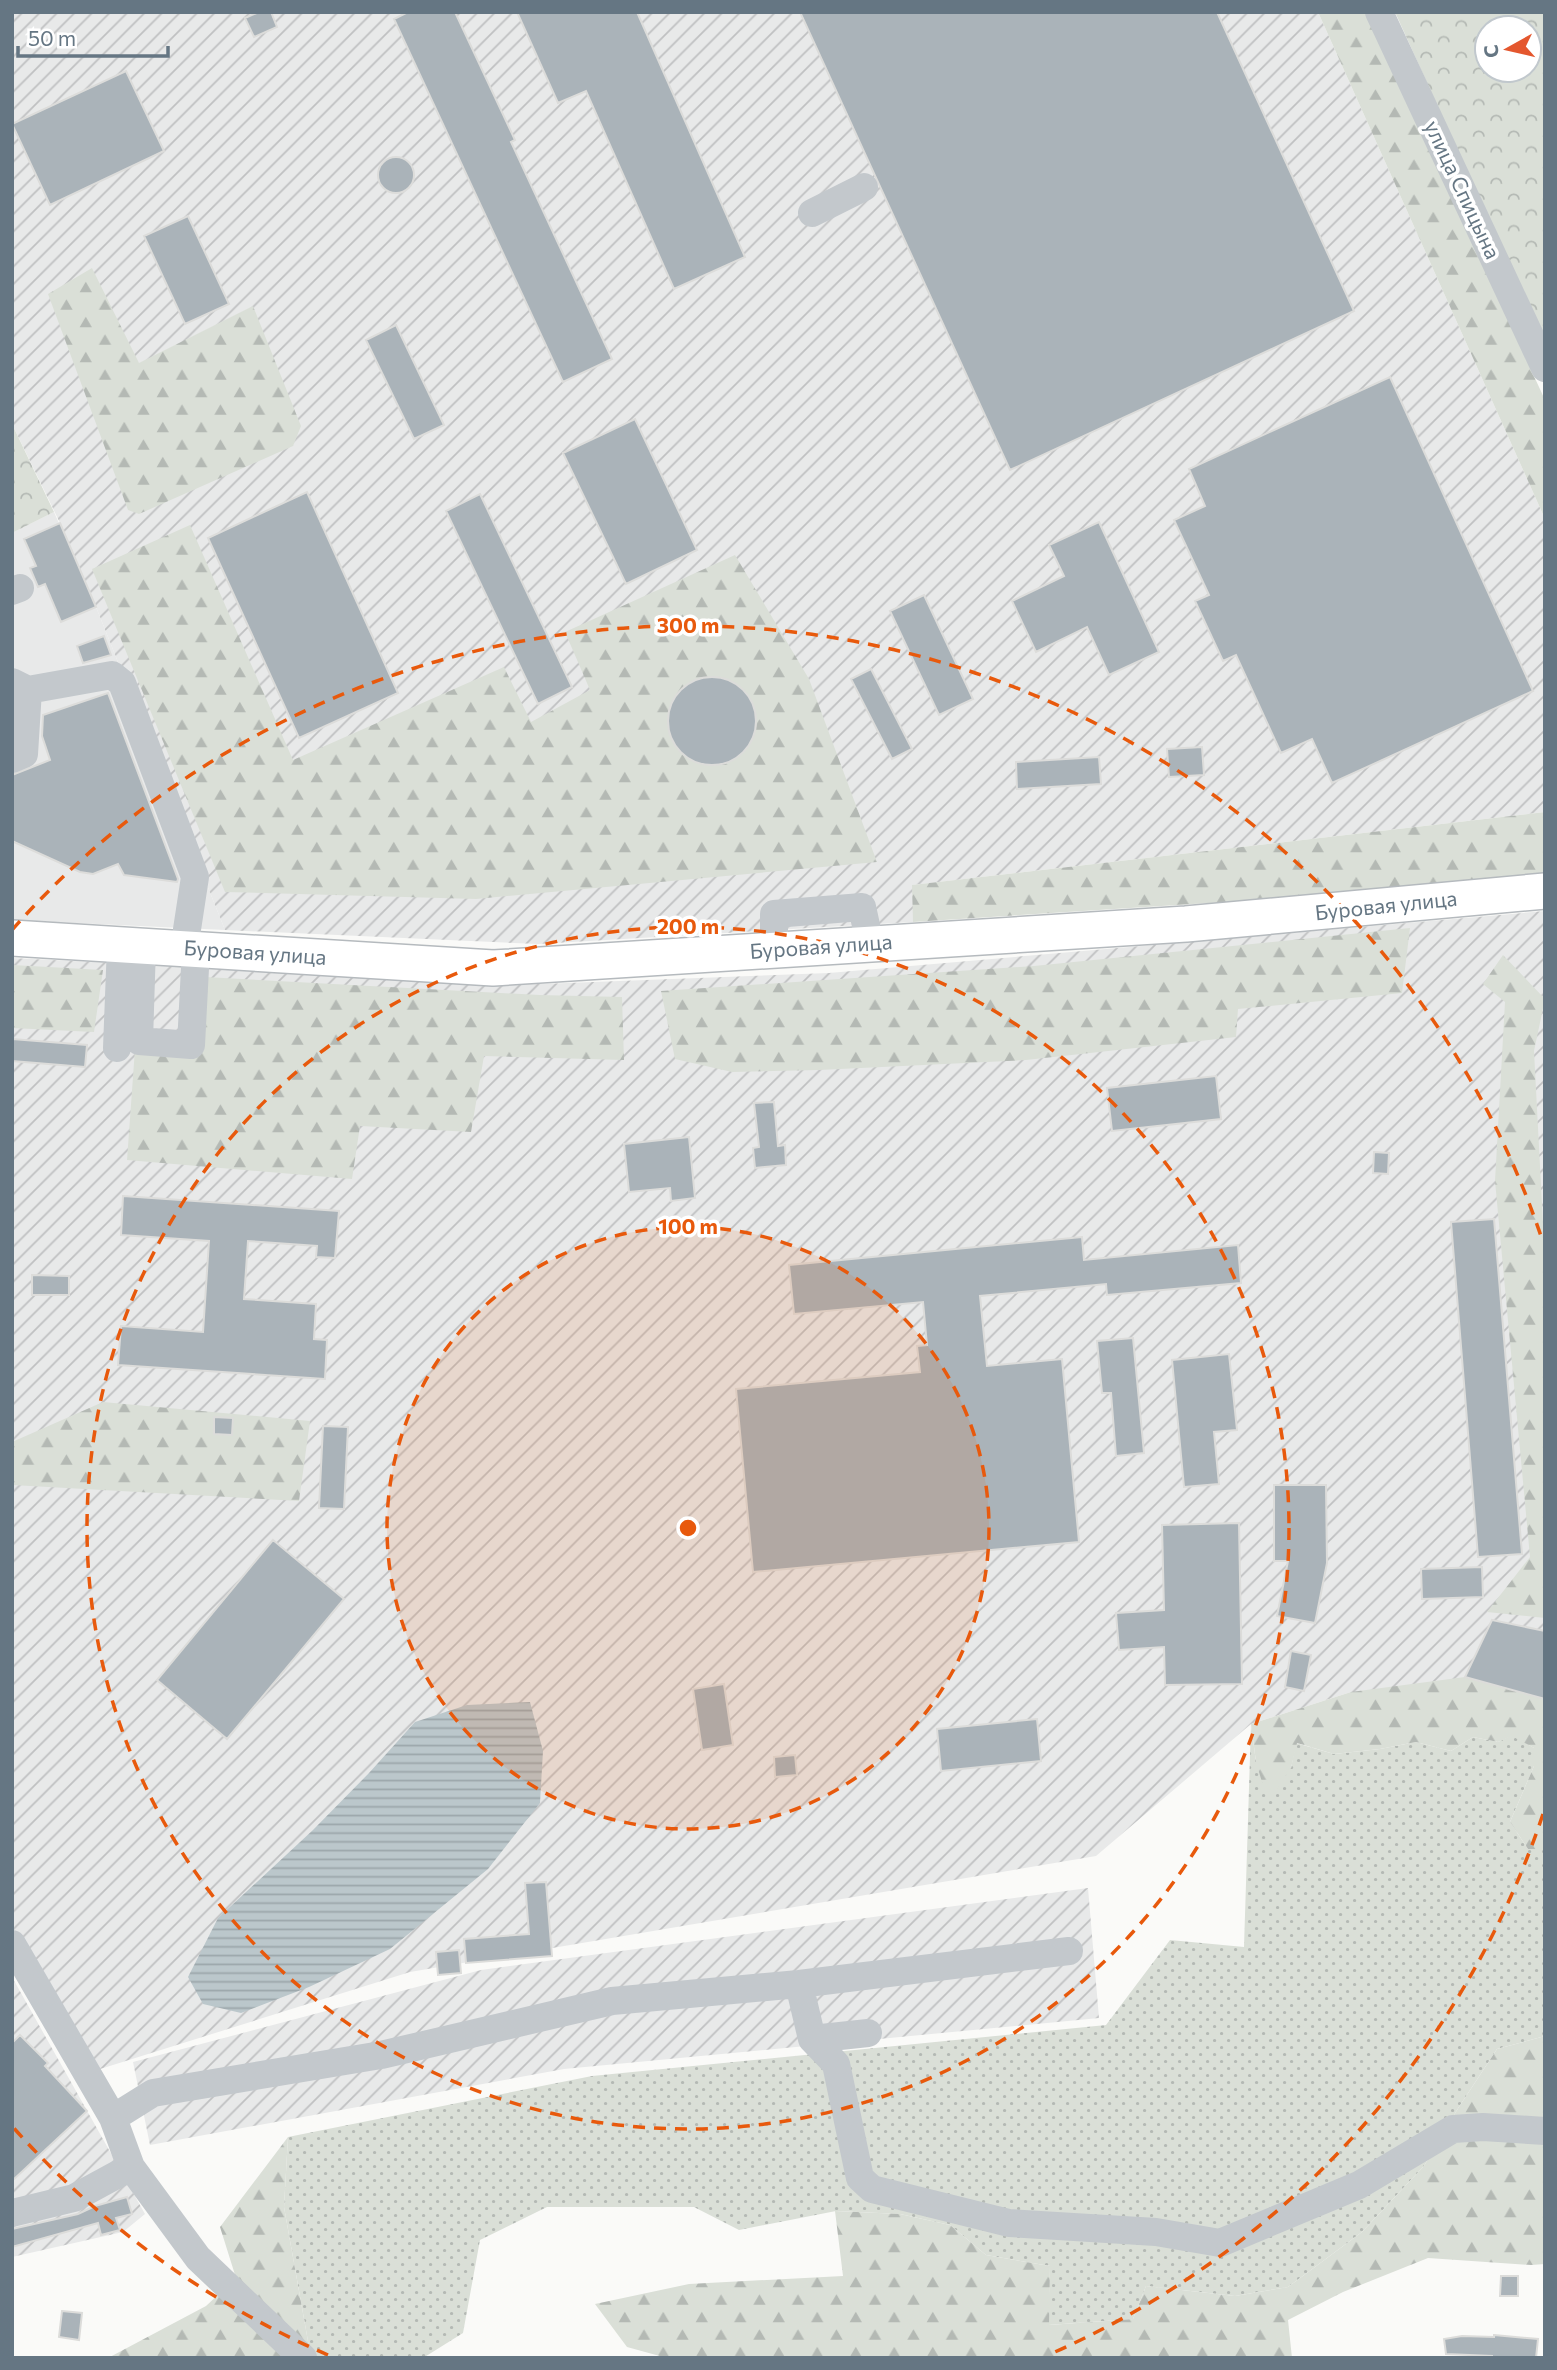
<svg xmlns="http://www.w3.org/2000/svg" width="1557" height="2370" font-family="Commissioner,sans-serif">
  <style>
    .built { fill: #e8e9e9 }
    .industrial { fill: url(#industrial-furrows) }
    .grass { fill: url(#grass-dots) }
    .forest { fill: url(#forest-firs) }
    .park { fill: url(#park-crowns); fill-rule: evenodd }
    .water { fill: url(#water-rules) }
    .building { fill: #aab3b9; stroke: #dcdcda; stroke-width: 2 }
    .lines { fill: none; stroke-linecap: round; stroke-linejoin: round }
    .major-casing { stroke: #b5babe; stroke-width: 38 }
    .minor { stroke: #c3c8cc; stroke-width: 28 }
    .major { stroke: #fff; stroke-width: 35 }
    .ring { fill: none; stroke: #e8590c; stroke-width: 3.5; stroke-dasharray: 12 9 }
    .labels { text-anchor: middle; stroke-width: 7; stroke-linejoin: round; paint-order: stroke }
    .street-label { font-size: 21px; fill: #657683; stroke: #fff }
    .centre { fill: #e8590c; stroke: #fff; stroke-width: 3.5 }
    .ring-label { font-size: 21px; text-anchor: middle; font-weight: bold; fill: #e8590c; stroke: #fff; stroke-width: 7; stroke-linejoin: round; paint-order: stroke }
  </style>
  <defs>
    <pattern id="industrial-furrows" width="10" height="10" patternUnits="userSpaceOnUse" patternTransform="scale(1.75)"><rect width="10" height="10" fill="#e8e9e9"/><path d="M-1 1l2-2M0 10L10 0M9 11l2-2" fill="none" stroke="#c0c1c2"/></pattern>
    <pattern id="grass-dots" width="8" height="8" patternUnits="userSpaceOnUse" patternTransform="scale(1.75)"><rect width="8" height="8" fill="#dadfd7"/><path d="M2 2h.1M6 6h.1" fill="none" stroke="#b4b9b4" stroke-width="1.8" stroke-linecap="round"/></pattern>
    <pattern id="forest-firs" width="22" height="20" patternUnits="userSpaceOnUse" patternTransform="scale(1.75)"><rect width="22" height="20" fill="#dadfd7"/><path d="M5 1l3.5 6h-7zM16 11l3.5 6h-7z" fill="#b4b9b4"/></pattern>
    <pattern id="park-crowns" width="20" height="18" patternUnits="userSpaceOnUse" patternTransform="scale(1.75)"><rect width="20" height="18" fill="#dadfd7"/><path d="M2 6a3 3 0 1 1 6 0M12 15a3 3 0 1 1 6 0" fill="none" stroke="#b4b9b4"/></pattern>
    <pattern id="water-rules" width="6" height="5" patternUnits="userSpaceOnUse" patternTransform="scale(1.75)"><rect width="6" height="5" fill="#bbc7cb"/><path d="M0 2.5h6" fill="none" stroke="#9ca6aa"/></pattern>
  </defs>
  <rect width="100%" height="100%" fill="#fafaf8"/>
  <path class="built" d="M 54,512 L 96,607 L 225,930 L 12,920 L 12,533 Z"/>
  <path class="industrial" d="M 12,12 L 1318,12 L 1545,519 L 1545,812 L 913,885 L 913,922 L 538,944 L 225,930 L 96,607 L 60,523 L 12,424 Z
    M 1545,911 L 1545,1699 L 1351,1692 L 1251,1724 L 1096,1856 L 410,1972 L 81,2075 L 12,1947 L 12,958 L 541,984 L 829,973 Z
    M 1088,1888 L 1099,2018 L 564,2069 L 150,2145 L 133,2062 L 481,1970 Z
    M 12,1977 L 145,2214 L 123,2232 L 12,2257 Z"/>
  <path class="grass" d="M 1251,1724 L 1256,1762 L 1291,1768 L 1296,1743 L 1334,1754 L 1380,1749 L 1416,1742 L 1451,1751 L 1473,1737 L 1498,1742 L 1512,1735 L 1534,1748 L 1534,1766 L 1510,1822 L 1528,1849 L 1545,1849 L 1545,2036 L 1497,2049 L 1457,2110 L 1424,2166 L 1362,2232 L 1288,2287 L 1235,2296 L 1146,2286 L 1133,2319 L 1048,2325 L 1050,2266 L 986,2255 L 950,2225 L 900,2214 L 836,2211 L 739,2230 L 694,2207 L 547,2207 L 480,2240 L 463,2333 L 423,2358 L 311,2358 L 284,2207 L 288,2137 L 592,2076 L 1106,2025 L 1170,1940 L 1244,1947 Z"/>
  <path class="forest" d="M 1318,12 L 1366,12 L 1545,400 L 1545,519 Z
    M 92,268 L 139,363 L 253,306 L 301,426 L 293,446 L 139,514 L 128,510 L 48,294 Z
    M 190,525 L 293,760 L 504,667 L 531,722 L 590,690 L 565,632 L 735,555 L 809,679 L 877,862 L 476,899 L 225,892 L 92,569 Z
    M 1545,812 L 1545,878 L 1426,889 L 913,922 L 912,885 Z
    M 1410,928 L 1402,993 L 1238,1009 L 1236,1037 L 1026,1060 L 819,1070 L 732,1072 L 675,1059 L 661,991 L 1034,966 Z
    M 1503,955 L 1545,999 L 1534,1051 L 1545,1262 L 1545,1618 L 1487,1612 L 1530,1557 L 1495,1181 L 1505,1002 L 1483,984 Z
    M 12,965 L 103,970 L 94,1032 L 12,1028 Z
    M 205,977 L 540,995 L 622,997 L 624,1060 L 484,1056 L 471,1132 L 360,1126 L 352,1179 L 127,1160 L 135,1049 L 204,1051 Z
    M 103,1402 L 310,1421 L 299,1501 L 12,1485 L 12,1442 Z
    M 1465,1677 L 1545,1699 L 1545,1849 L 1528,1849 L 1510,1822 L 1534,1766 L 1534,1748 L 1512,1736 L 1498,1742 L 1473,1737 L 1451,1751 L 1416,1742 L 1380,1749 L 1334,1754 L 1297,1743 L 1291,1768 L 1268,1802 L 1256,1762 L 1251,1724 L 1351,1692 Z
    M 1545,2036 L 1545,2264 L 1531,2265 L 1428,2258 L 1343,2292 L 1288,2320 L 1292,2358 L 667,2358 L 627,2347 L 595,2304 L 689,2284 L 843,2276 L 835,2211 L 900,2214 L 950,2225 L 986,2255 L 1050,2266 L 1049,2325 L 1133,2319 L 1146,2286 L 1235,2296 L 1288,2287 L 1362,2232 L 1424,2166 L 1457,2110 L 1497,2049 Z
    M 288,2137 L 284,2207 L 311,2358 L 108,2358 L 206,2306 L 236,2278 L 220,2227 Z"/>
  <path class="park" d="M 1395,12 L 1545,12 L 1545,344 ZM 1487,28 L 1529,28 L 1529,70 L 1487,70 Z
    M 12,424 L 54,512 L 12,533 Z"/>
  <path class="water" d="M 530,1702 L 543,1751 L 540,1803 L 488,1869 L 390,1949 L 309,1987 L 241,2013 L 203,2004 L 188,1977 L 218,1918 L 313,1830 L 369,1773 L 415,1722 L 467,1705 Z"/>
  <path class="building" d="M 259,12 L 271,12 L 277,27 L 254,37 L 245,18 Z
    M 408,12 L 455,12 L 515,140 L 511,142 L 612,359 L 563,382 L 394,19 Z
    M 517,12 L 637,12 L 745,257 L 674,289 L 586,91 L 558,103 Z
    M 800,12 L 1217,12 L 1354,311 L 1010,470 Z
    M 126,71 L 164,151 L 50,205 L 12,124 Z
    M378 175a18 18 0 1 1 36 0a18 18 0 1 1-36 0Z
    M 188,216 L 229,304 L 185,324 L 144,236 Z
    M 396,325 L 444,425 L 414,439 L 366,340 Z
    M 1390,377 L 1533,691 L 1332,783 L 1312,739 L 1281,753 L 1236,655 L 1223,661 L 1195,601 L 1209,595 L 1174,520 L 1205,506 L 1189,469 Z
    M 635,419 L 697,550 L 626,584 L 563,453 Z
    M 307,492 L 398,693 L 299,738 L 208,538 Z
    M 480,494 L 572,687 L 538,704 L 446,511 Z
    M 1099,522 L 1159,652 L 1109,675 L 1087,627 L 1036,652 L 1012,601 L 1064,576 L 1049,545 Z
    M 60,523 L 96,607 L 61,622 L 45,584 L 38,587 L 30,568 L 36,566 L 24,539 Z
    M 924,595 L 973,699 L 939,715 L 890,611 Z
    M 104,636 L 111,655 L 83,663 L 77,646 Z
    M 871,669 L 912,749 L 892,759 L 851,679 Z
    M668 721a44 44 0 1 1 88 0a44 44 0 1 1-88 0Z
    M 108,693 L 178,879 L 177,882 L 124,875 L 118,864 L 93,874 L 80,872 L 12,841 L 12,775 L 50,760 L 42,736 L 43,715 Z
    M 1202,747 L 1204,775 L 1169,777 L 1167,749 Z
    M 1099,757 L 1101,784 L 1017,789 L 1016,762 Z
    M 12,1039 L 87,1045 L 85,1067 L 12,1061 Z
    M 1216,1076 L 1221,1119 L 1112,1131 L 1107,1088 Z
    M 774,1102 L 778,1146 L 785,1145 L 786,1165 L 755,1168 L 753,1148 L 759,1147 L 754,1103 Z
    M 689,1137 L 695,1198 L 671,1201 L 670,1188 L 629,1192 L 624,1144 Z
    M 1374,1152 L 1389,1153 L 1388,1174 L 1373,1173 Z
    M 123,1196 L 339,1211 L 335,1258 L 316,1257 L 317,1246 L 248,1241 L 244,1299 L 316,1304 L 314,1339 L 327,1340 L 325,1379 L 118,1365 L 121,1326 L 203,1332 L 209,1241 L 121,1235 Z
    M 1494,1219 L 1522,1554 L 1478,1557 L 1451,1222 Z
    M 1082,1237 L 1084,1260 L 1238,1245 L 1241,1283 L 1107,1295 L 1106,1284 L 980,1296 L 987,1366 L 1062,1359 L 1079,1542 L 753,1572 L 736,1389 L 920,1372 L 917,1346 L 927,1345 L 923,1302 L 794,1314 L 789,1265 Z
    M 32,1275 L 69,1276 L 69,1295 L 32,1295 Z
    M 1133,1338 L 1144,1453 L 1116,1456 L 1111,1393 L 1102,1393 L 1097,1341 Z
    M 1229,1354 L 1237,1430 L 1214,1432 L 1219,1484 L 1184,1487 L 1172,1360 Z
    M 214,1417 L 233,1418 L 232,1435 L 214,1434 Z
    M 323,1426 L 348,1427 L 344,1509 L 319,1508 Z
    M 1274,1485 L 1326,1485 L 1327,1563 L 1315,1623 L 1277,1616 L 1288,1561 L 1274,1561 Z
    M 1239,1523 L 1242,1684 L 1165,1685 L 1164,1647 L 1119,1650 L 1116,1613 L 1164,1610 L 1162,1525 Z
    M 273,1540 L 344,1599 L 227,1739 L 157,1680 Z
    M 1482,1567 L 1483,1597 L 1422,1599 L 1421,1569 Z
    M 1492,1620 L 1545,1631 L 1545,1699 L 1465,1677 Z
    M 1291,1651 L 1311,1655 L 1304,1691 L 1285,1687 Z
    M 724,1684 L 733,1745 L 702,1750 L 693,1689 Z
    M 1037,1719 L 1041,1761 L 941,1771 L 937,1729 Z
    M 795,1755 L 797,1775 L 775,1777 L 774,1757 Z
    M 546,1882 L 552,1956 L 466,1963 L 464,1939 L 529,1934 L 525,1883 Z
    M 459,1950 L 461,1973 L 438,1975 L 436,1952 Z
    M 20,2035 L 48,2063 L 45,2066 L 87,2111 L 12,2181 L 12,2043 Z
    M 127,2197 L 132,2214 L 116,2218 L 120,2230 L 101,2235 L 98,2223 L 12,2247 L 12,2229 L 78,2214 L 95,2206 Z
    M 1501,2276 L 1518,2276 L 1518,2296 L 1500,2296 Z
    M 62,2311 L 82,2313 L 79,2340 L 59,2337 Z
    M 1494,2335 L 1538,2339 L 1536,2358 L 1492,2358 L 1492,2356 L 1446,2354 L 1444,2339 L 1462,2336 L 1494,2337 Z"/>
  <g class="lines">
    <g class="major-casing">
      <path id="major" d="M 12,938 L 493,968 L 1186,924 L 1545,891"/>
    </g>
    <path class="minor" d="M 1379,12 L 1545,368
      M 812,213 L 864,187
      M 12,591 L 20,588
      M 12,682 L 28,690 L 112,675 L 122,683 L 195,877 L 184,949
      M 12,759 L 24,754 L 28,690
      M 142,946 L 139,1041 L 191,1045 L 196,949
      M 774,950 L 774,914 L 862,907 L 870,944
      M 117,1048 L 121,945
      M 12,1944 L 113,2118 L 131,2167 L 198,2258 L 303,2358
      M 799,1984 L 812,2039 L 836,2064 L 860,2178 L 872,2189 L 1009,2223 L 1156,2232 L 1220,2243 L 1359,2185 L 1453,2129 L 1483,2127 L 1545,2131
      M 812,2039 L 868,2033
      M 113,2118 L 153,2093 L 381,2055 L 612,2001 L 799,1984 L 1069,1951
      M 12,2213 L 74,2198 L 131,2167"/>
    <use href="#major" class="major"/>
  </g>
  <circle cx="688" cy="1528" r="301" fill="#e8590c" fill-opacity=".12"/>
  <g class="ring">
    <circle cx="688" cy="1528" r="301"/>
    <circle cx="688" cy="1528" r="601"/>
    <path d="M1543 1814A902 902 0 0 1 1048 2355M328 2355A902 902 0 0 1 12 2126M12 930A902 902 0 0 1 1543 1242"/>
  </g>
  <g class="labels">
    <g class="street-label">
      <text transform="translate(1462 190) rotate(65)" y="7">улица Спицына</text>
      <text transform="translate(1386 906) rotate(-6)" y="7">Буровая улица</text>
      <text transform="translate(821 947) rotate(-4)" y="7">Буровая улица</text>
      <text transform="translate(255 953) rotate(4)" y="7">Буровая улица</text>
    </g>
  </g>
  <circle cx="688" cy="1528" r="10" class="centre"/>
  <g class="ring-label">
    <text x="688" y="633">300 m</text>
    <text x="688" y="934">200 m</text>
    <text x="688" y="1234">100 m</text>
  </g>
  <rect width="1557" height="2370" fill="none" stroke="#657683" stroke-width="28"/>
  <g transform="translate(1508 49) rotate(262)"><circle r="33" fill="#ffffff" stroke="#c1c8cd" stroke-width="2"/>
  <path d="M0-5L12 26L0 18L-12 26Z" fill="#e4572e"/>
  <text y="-10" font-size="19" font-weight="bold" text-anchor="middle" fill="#657683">С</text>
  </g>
  <path d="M18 46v10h150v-10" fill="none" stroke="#657683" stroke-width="3.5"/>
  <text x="28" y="46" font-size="21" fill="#657683" stroke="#ffffff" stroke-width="5" paint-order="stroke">50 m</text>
</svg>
